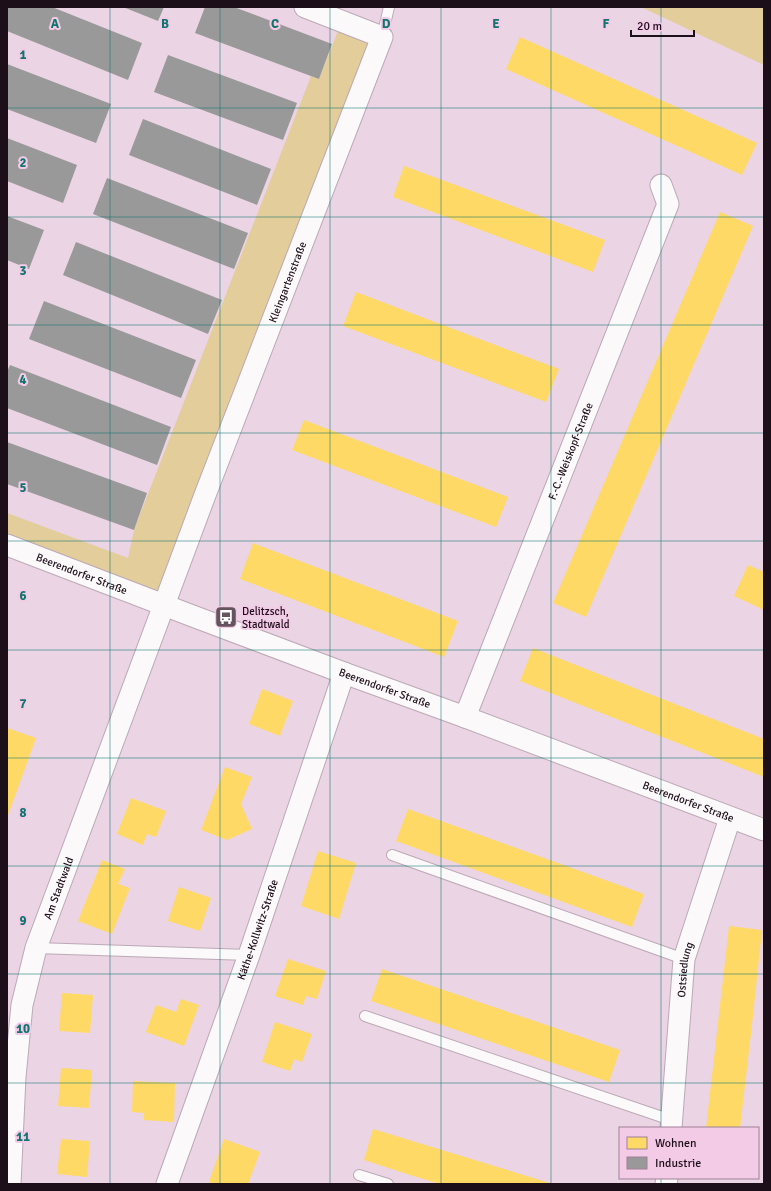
<svg xmlns="http://www.w3.org/2000/svg" width="771" height="1191" font-family="Signika,sans-serif">
  <style>
    .green { fill: #e3cd9a }
    .homes { fill: #ffd966 }
    .industry { fill: #999 }
    .lines { fill: none; stroke-linecap: round; stroke-linejoin: round }
    .lane-casing { stroke: #bba9b5; stroke-width: 12 }
    .street-casing { stroke: #bba9b5; stroke-width: 23 }
    .lane { stroke: #fcf9fb; stroke-width: 10 }
    .street { stroke: #fcf9fb; stroke-width: 21 }
    .grid { fill: none; stroke: #0f766e; stroke-width: 1; stroke-opacity: 0.55 }
    .labels { text-anchor: middle; stroke-width: 4; stroke-linejoin: round; paint-order: stroke }
    .street-label { font-size: 11px; fill: #1d0f19; stroke: #f4cbe7 }
    .poi-label { font-size: 11px; fill: #1d0f19; stroke: #f4cbe7; text-anchor: start }
    .grid-label { font-size: 13px; text-anchor: middle; font-weight: bold; fill: #0f766e; stroke: #f4cbe7; stroke-width: 4; stroke-linejoin: round; paint-order: stroke }
  </style>
  <rect width="100%" height="100%" fill="#ebd4e4"/>
  <path class="green" d="M 641,7 L 764,7 L 764,65 Z
    M 342,21 L 382,37 L 164,605 L 7,545 L 7,513 L 128,558 L 134,530 L 311,76 L 319,79 Z"/>
  <path class="homes" d="M 520,37 L 757,143 L 742,175 L 506,69 Z
    M 404,166 L 605,240 L 593,272 L 393,197 Z
    M 720,212 L 753,226 L 586,617 L 553,603 Z
    M 356,292 L 559,369 L 546,402 L 343,326 Z
    M 304,420 L 508,497 L 496,527 L 292,450 Z
    M 253,543 L 458,621 L 444,657 L 240,579 Z
    M 748,565 L 764,572 L 764,610 L 734,596 Z
    M 533,648 L 764,739 L 764,777 L 520,681 Z
    M 262,689 L 293,701 L 280,736 L 249,724 Z
    M 7,728 L 36,738 L 7,818 Z
    M 225,767 L 252,777 L 241,804 L 252,829 L 227,840 L 201,830 Z
    M 131,798 L 166,811 L 156,837 L 147,834 L 143,845 L 117,834 Z
    M 408,809 L 644,894 L 632,927 L 396,841 Z
    M 318,851 L 356,863 L 339,919 L 301,906 Z
    M 102,860 L 125,869 L 118,884 L 130,888 L 112,934 L 78,921 Z
    M 179,887 L 211,898 L 200,931 L 168,921 Z
    M 729,926 L 762,930 L 752,1025 L 740,1128 L 706,1128 Z
    M 288,959 L 326,971 L 317,999 L 306,996 L 303,1005 L 275,996 Z
    M 382,969 L 620,1050 L 609,1082 L 371,1001 Z
    M 62,993 L 93,995 L 90,1033 L 59,1031 Z
    M 181,999 L 199,1005 L 184,1046 L 146,1032 L 156,1005 L 176,1012 Z
    M 275,1022 L 312,1034 L 302,1062 L 294,1059 L 290,1071 L 262,1062 Z
    M 61,1068 L 92,1070 L 89,1108 L 58,1106 Z
    M 133,1081 L 175,1083 L 174,1122 L 144,1120 L 144,1113 L 132,1112 Z
    M 373,1129 L 553,1184 L 440,1184 L 410,1175 L 364,1160 Z
    M 61,1139 L 90,1141 L 87,1177 L 57,1174 Z
    M 224,1139 L 260,1152 L 248,1184 L 214,1184 L 209,1182 Z"/>
  <path class="industry" d="M 7,7 L 52,7 L 142,43 L 128,80 L 7,31 Z
    M 123,7 L 164,7 L 158,21 Z
    M 205,7 L 234,7 L 332,44 L 319,79 L 195,33 Z
    M 168,55 L 297,103 L 283,140 L 154,92 Z
    M 7,64 L 111,104 L 96,143 L 7,109 Z
    M 143,119 L 271,169 L 257,205 L 129,155 Z
    M 7,138 L 77,165 L 63,203 L 7,181 Z
    M 107,178 L 248,233 L 234,269 L 93,214 Z
    M 7,216 L 44,230 L 29,269 L 7,260 Z
    M 76,242 L 222,300 L 208,334 L 63,275 Z
    M 44,301 L 196,360 L 181,398 L 29,339 Z
    M 10,365 L 171,427 L 157,465 L 7,408 L 7,372 Z
    M 7,442 L 147,493 L 134,530 L 7,484 Z"/>
  <g class="lines">
    <g class="lane-casing">
      <path id="lane" d="M 382,37 L 389,7
        M 392,855 L 684,959
        M 36,948 L 249,955
        M 365,1016 L 671,1120
        M 359,1175 L 388,1184"/>
    </g>
    <g class="street-casing">
      <g id="street">
        <path id="s1" d="M 7,545 L 190,615 L 344,673 L 465,717 L 764,830"/>
        <path id="s2" d="M 465,717 L 668,204 L 661,185"/>
        <path id="s3" d="M 671,1128 L 684,959 L 730,818"/>
        <path id="s4" d="M 10,1184 L 15,1077 L 22,1005 L 36,948 L 205,495 L 382,37 L 305,7"/>
        <path id="s5" d="M 167,1184 L 249,955 L 344,673"/>
        <path d="M 666,1184 L 667,1178"/>
      </g>
    </g>
    <use href="#lane" class="lane"/>
    <use href="#street" class="street"/>
  </g>
  <path class="grid" d="M 110,7 L 110,1184M 220,7 L 220,1184M 330,7 L 330,1184M 441,7 L 441,1184M 551,7 L 551,1184M 661,7 L 661,1128M 7,108 L 764,108M 7,217 L 764,217M 7,325 L 764,325M 7,433 L 764,433M 7,541 L 764,541M 7,650 L 764,650M 7,758 L 764,758M 7,866 L 764,866M 7,974 L 764,974M 7,1083 L 764,1083M 661,1178 L 661,1184"/>
  <defs>
    <g id="bus-square" transform="scale(1.15)"><rect x="-9" y="-9" width="18" height="18" rx="4" fill="#655460" stroke="#f4cbe7"/><path d="M-5-6H5V4H4V6H2V4H-2V6H-4V4H-5ZM-3.5-4V0h7V-4ZM-3.5 1.2v1.5H-2V1.2ZM2 1.2v1.5H3.5V1.2Z" fill="#fff"/></g>
  </defs>
  <g fill-rule="evenodd">
    <use href="#bus-square" x="226" y="617"/>
  </g>
  <g class="labels">
    <g class="street-label">
      <text dy="4" stroke="none"><textPath href="#s4" startOffset="950">Kleingartenstraße</textPath></text>
      <text dy="4" stroke="none"><textPath href="#s2" startOffset="286">F.-C.-Weiskopf-Straße</textPath></text>
      <text dy="4" stroke="none"><textPath href="#s1" startOffset="80">Beerendorfer Straße</textPath></text>
      <text dy="4" stroke="none"><textPath href="#s1" startOffset="404">Beerendorfer Straße</textPath></text>
      <text dy="4" stroke="none"><textPath href="#s1" startOffset="728">Beerendorfer Straße</textPath></text>
      <text dy="4" stroke="none"><textPath href="#s4" startOffset="302">Am Stadtwald</textPath></text>
      <text dy="4" stroke="none"><textPath href="#s5" startOffset="270">Käthe-Kollwitz-Straße</textPath></text>
      <text dy="4" stroke="none"><textPath href="#s3" startOffset="159">Ostsiedlung</textPath></text>
    </g>
    <g class="poi-label">
      <text x="242" y="615">Delitzsch,<tspan x="242" dy="13">Stadtwald</tspan></text>
    </g>
  </g>
  <g class="grid-label">
    <text x="55" y="28">A</text>
    <text x="165" y="28">B</text>
    <text x="275" y="28">C</text>
    <text x="386" y="28">D</text>
    <text x="496" y="28">E</text>
    <text x="606" y="28">F</text>
    <text x="23" y="59">1</text>
    <text x="23" y="167">2</text>
    <text x="23" y="275">3</text>
    <text x="23" y="384">4</text>
    <text x="23" y="492">5</text>
    <text x="23" y="600">6</text>
    <text x="23" y="708">7</text>
    <text x="23" y="817">8</text>
    <text x="23" y="925">9</text>
    <text x="23" y="1033">10</text>
    <text x="23" y="1141">11</text>
  </g>
  <rect width="771" height="1191" fill="none" stroke="#1d0f19" stroke-width="16"/>
  <rect x="619" y="1127" width="140" height="52" fill="#f4cbe7" stroke="#9e8095"/>
  <rect x="627" y="1137" width="20" height="12" fill="#ffd966" stroke="#9e8095"/>
  <text x="655" y="1147" font-size="12" fill="#1d0f19">Wohnen</text>
  <rect x="627" y="1157" width="20" height="12" fill="#999999" stroke="#9e8095"/>
  <text x="655" y="1167" font-size="12" fill="#1d0f19">Industrie</text>
  <path d="M631 30v6h63v-6" fill="none" stroke="#1d0f19" stroke-width="2"/>
  <text x="637" y="30" font-size="12" fill="#1d0f19" stroke="#f4cbe7" stroke-width="3" paint-order="stroke">20 m</text>
</svg>
